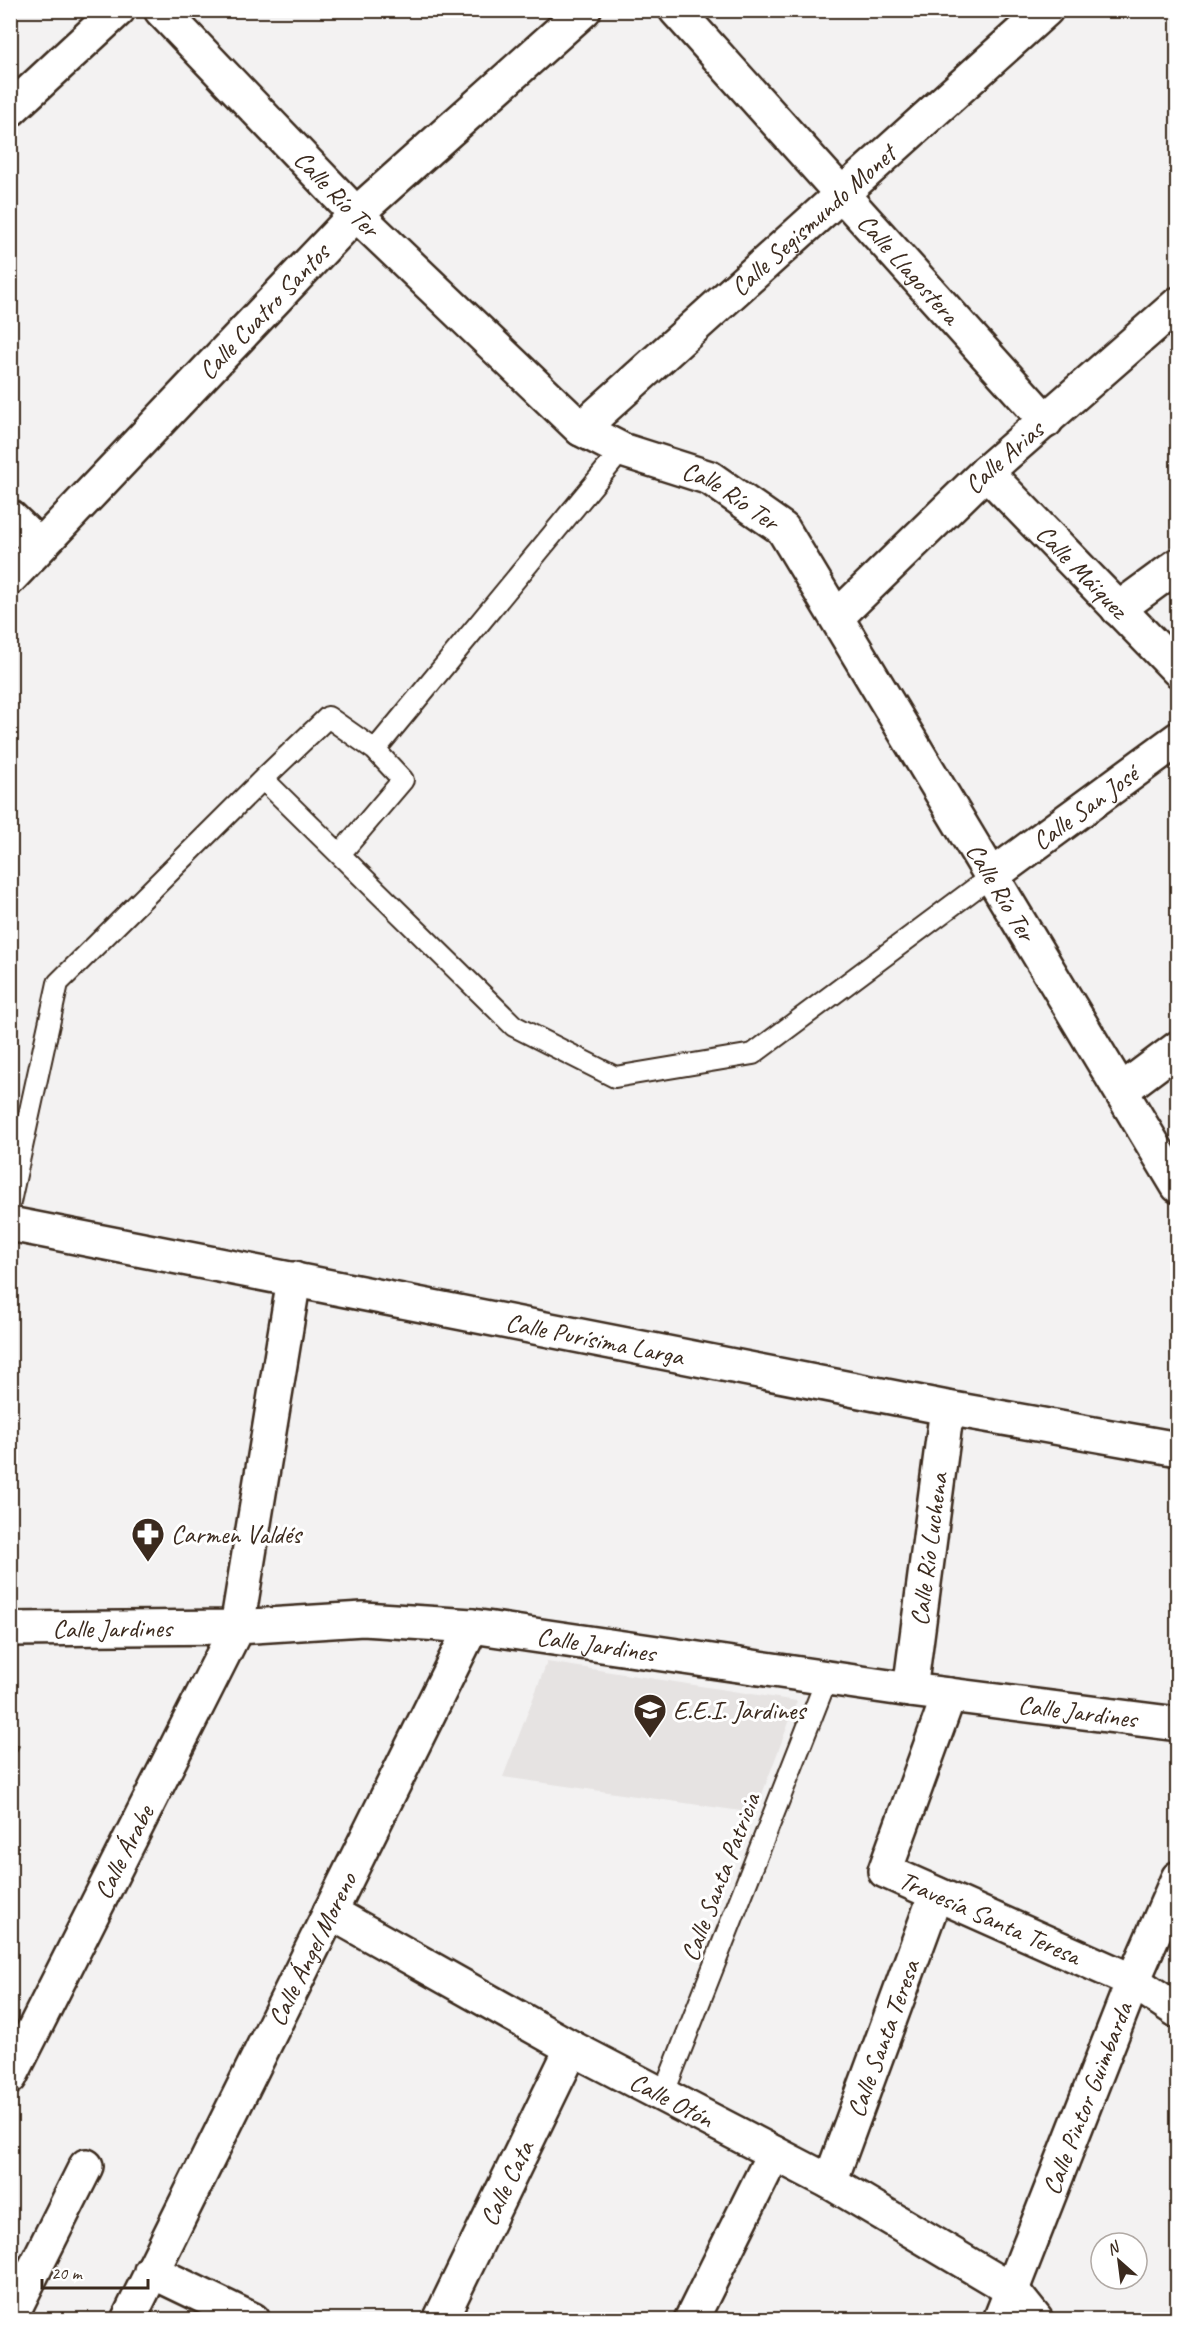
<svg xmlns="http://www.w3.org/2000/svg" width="1188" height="2330" font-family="Caveat,sans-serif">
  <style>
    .built { fill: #e6e3e2 }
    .building { fill: #c6c0bd; stroke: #3b2a1e; stroke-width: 1.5 }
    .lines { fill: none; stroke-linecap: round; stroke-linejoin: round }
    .lane-casing { stroke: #3b2a1e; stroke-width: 24 }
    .street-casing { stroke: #3b2a1e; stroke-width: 38 }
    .lane { stroke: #fff; stroke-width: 20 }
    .street { stroke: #fff; stroke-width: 33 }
    .labels { text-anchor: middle; stroke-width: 6; stroke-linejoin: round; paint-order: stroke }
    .street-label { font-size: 26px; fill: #3b2a1e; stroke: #fff }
    .poi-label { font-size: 26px; fill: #3b2a1e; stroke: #fff; text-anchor: start }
  </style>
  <rect width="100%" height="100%" fill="#f3f2f2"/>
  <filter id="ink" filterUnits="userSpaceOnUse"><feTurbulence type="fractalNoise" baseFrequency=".0167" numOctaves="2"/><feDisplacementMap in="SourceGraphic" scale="12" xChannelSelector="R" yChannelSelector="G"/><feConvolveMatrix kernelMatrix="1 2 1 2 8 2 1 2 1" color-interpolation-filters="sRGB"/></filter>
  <g filter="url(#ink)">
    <path class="built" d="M 547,1662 L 797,1701 L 755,1813 L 503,1777 Z"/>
    <path class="building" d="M 10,1742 L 19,1746 L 10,1764 Z"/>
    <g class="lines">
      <g class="lane-casing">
        <path id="lane" d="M 263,779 L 328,717 L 375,750 L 622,450
          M 340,854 L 403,780 L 375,750
          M 10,1202 L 58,983 L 263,779 L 514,1026 L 615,1077 L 753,1054 L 993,875
          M 663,2095 L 827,1678"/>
      </g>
      <g class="street-casing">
        <g id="street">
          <path id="s1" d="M 161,10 L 356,214 L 581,429 L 622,450 L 710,478 L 783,529 L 1178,1186"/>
          <path id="s2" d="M 676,10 L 1046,421"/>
          <path d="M 10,110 L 118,10"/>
          <path id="s3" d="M 581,429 L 1046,10"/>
          <path id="s4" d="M 986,472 L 1178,670"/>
          <path d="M 10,517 L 40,546"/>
          <path id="s5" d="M 10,578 L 356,214 L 584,10"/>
          <path d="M 1118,609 L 1178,565"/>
          <path id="s6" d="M 837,617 L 986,472 L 1178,304"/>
          <path id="s7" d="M 993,875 L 1178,739"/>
          <path d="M 1122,1090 L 1178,1048"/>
          <path id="s8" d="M 10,1224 L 947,1408 L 1178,1449"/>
          <path id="s9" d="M 10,1629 L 237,1627 L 363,1619 L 472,1626 L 910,1690 L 1178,1724"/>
          <path id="s10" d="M 910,1690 L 947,1408"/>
          <path id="s11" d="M 949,1695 L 885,1871 L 1133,1981 L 1178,2011"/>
          <path id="s12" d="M 330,1912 L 572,2048 L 830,2182 L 1012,2290 L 1036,2320"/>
          <path id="s13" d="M 10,2077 L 237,1627 L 294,1279"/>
          <path id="s14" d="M 830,2182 L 936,1894"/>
          <path d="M 151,2271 L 253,2320"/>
          <path d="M 10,2318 L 86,2166"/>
          <path id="s15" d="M 128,2320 L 472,1626"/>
          <path id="s16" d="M 440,2320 L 572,2048"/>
          <path d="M 691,2320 L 774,2153"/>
          <path id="s17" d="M 1000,2320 L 1133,1981 L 1178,1878"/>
        </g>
      </g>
      <use href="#lane" class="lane"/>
      <use href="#street" class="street"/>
    </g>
  </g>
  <defs>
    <g id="pharmacy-pin" transform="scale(1.725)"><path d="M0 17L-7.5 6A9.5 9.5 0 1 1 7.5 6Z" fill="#3b2a1e" stroke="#fff"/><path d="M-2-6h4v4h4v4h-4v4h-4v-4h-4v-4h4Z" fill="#fff"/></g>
    <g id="school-pin" transform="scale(1.725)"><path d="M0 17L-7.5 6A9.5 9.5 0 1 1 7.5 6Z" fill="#3b2a1e" stroke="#fff"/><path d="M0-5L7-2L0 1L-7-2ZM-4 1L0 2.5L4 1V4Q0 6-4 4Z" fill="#fff"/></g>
  </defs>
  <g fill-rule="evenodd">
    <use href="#pharmacy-pin" x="148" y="1534"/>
    <use href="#school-pin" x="650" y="1710"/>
  </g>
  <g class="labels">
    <g class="street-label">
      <text dy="9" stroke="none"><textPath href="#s1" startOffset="254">Calle Río Ter</textPath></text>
      <text dy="9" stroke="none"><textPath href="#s3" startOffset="312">Calle Segismundo Monet</textPath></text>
      <text dy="9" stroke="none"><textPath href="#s2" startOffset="348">Calle Llagostera</textPath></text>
      <text dy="9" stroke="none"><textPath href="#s5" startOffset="368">Calle Cuatro Santos</textPath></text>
      <text dy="9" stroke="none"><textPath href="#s6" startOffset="231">Calle Arias</textPath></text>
      <text dy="9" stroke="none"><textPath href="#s1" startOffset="758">Calle Río Ter</textPath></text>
      <text dy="9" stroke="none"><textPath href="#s4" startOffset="138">Calle Máiquez</textPath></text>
      <text dy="9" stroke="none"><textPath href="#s7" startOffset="114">Calle San José</textPath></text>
      <text dy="9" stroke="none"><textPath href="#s1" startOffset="1244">Calle Río Ter</textPath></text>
      <text dy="9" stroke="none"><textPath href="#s8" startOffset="596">Calle Purísima Larga</textPath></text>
      <text dy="9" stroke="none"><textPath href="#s10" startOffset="142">Calle Río Luchena</textPath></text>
      <text dy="9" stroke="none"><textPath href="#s9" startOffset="102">Calle Jardines</textPath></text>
      <text dy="9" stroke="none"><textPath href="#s9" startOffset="588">Calle Jardines</textPath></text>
      <text dy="9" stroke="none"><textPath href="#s9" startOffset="1074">Calle Jardines</textPath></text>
      <text dy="9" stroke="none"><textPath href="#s13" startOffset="252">Calle Árabe</textPath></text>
      <text transform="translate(720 1877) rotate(-69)" y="9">Calle Santa Patricia</text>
      <text dy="9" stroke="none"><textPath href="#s11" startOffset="302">Travesía Santa Teresa</textPath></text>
      <text dy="9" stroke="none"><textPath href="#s15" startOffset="414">Calle Ángel Moreno</textPath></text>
      <text dy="9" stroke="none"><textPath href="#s14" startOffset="153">Calle Santa Teresa</textPath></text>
      <text dy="9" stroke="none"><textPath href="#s17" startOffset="238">Calle Pintor Guimbarda</textPath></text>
      <text dy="9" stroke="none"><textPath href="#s12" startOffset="390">Calle Otón</textPath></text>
      <text dy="9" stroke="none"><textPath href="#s16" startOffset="152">Calle Cata</textPath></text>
    </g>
    <g class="poi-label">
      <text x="171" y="1543">Carmen Valdés</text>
      <text x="673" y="1719">E.E.I. Jardines</text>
    </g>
  </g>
  <rect width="1188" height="2330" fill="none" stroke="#fff" stroke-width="36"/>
  <rect x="18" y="18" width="1152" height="2294" fill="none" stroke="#3b2a1e" stroke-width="2" filter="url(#ink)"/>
  <g transform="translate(1119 2261) rotate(332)"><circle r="28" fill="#ffffff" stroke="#b1aaa5" stroke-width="1.5"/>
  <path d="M0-4.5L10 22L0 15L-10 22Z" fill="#3b2a1e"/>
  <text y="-9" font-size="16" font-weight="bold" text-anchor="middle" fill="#3b2a1e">N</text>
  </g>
  <path d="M42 2279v9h106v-9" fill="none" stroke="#3b2a1e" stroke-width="3"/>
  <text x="51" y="2279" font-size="18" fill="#3b2a1e" stroke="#ffffff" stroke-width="4.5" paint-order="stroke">20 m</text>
</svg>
